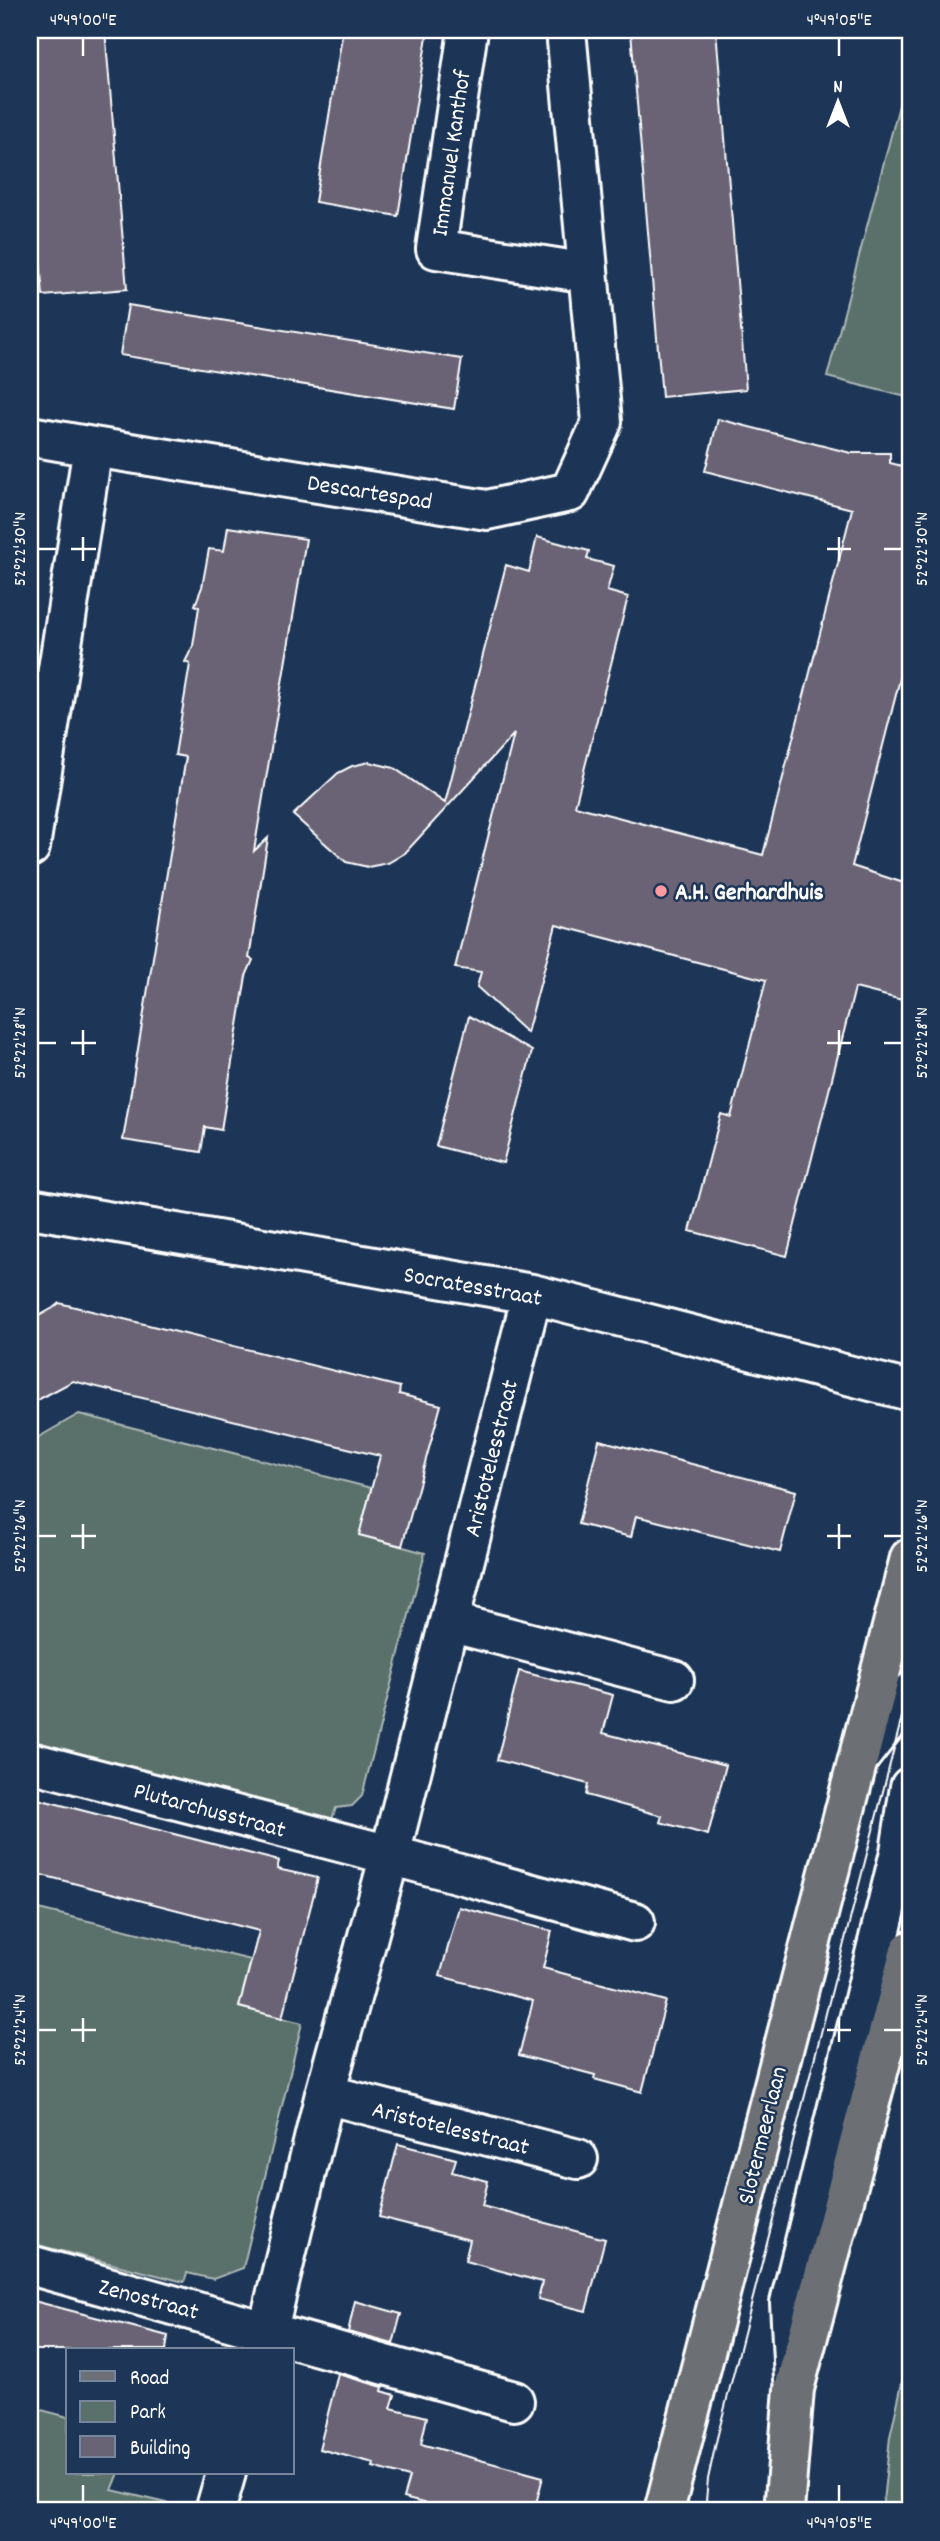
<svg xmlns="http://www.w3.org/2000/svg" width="940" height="2541" font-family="Dekko,sans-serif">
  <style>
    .green { fill: #5a706b; stroke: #acb8b5; stroke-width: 2 }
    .building { fill: #696475; stroke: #fff; stroke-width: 2 }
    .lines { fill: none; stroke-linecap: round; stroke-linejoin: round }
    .minor-casing { stroke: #fff; stroke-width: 44 }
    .major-casing { stroke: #fff; stroke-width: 44 }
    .minor { stroke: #1d3557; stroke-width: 38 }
    .major { stroke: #6c6f75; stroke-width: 38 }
    .tram { stroke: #fff; stroke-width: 2 }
    .ticks { fill: none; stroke: #fff; stroke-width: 2.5 }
    .poi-dot { fill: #ff9aa2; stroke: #1d3557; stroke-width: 2.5 }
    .labels { text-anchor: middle; stroke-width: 5; stroke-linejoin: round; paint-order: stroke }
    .street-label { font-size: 24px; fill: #fff; stroke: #1d3557 }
    .poi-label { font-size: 24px; font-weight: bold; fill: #fff; stroke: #1d3557; text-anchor: start }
    .neatline { fill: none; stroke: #fff; stroke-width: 2.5 }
    .ticks-label { font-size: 18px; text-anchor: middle; fill: #fff }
  </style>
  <rect width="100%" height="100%" fill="#1d3557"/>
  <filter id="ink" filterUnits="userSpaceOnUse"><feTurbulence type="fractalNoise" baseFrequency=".0143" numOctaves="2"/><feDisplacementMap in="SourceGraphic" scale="14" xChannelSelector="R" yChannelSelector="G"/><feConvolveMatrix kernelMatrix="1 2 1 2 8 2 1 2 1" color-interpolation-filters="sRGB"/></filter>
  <g filter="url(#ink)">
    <path class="green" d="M 910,64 L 910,398 L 827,377 Z
      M 79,1414 L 371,1488 L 360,1535 L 425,1553 L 362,1796 L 352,1806 L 336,1808 L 332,1819 L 30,1740 L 30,1442 Z
      M 30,1907 L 251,1960 L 239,2007 L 302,2023 L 243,2268 L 213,2279 L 187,2273 L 184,2282 L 30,2243 Z
      M 910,2347 L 910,2511 L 882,2511 L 890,2437 Z
      M 30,2407 L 68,2417 L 68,2473 L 119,2473 L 112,2490 L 171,2504 L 168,2511 L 30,2511 Z"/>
    <path class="building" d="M 30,30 L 105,30 L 127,289 L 43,296 L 30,140 Z
      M 343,30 L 428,30 L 398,216 L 315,202 Z
      M 653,30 L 716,30 L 746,389 L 662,397 L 631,32 Z
      M 128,305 L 462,359 L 454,409 L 120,355 Z
      M 718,419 L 851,453 L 890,453 L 890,463 L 910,468 L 910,640 L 852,866 L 910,885 L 910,1002 L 855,988 L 787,1256 L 690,1231 L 721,1114 L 731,1117 L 766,980 L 556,925 L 527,1033 L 477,987 L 481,972 L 455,968 L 514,734 L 405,853 L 388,863 L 368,867 L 346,862 L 293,815 L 338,773 L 352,766 L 369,762 L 394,768 L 445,803 L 506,565 L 529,572 L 537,537 L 589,551 L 587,559 L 614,566 L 607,591 L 628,597 L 575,806 L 763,855 L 852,509 L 705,471 Z
      M 228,527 L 306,539 L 254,851 L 268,838 L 249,958 L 253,960 L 246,976 L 221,1130 L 205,1127 L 201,1152 L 123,1140 L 186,757 L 175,755 L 190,664 L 185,662 L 193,646 L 199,607 L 195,605 L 202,587 L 209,549 L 224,551 Z
      M 469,1016 L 532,1051 L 503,1163 L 436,1146 Z
      M 59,1303 L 400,1387 L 399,1394 L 441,1405 L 402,1546 L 359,1535 L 380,1456 L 73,1381 L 30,1404 L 30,1321 L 53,1308 Z
      M 599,1440 L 796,1491 L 780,1552 L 636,1516 L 631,1537 L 578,1524 Z
      M 519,1671 L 613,1695 L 603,1733 L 726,1765 L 708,1835 L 660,1822 L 662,1816 L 586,1795 L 588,1784 L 497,1760 Z
      M 30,1797 L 279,1861 L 277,1869 L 318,1878 L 282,2018 L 239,2007 L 259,1931 L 30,1872 Z
      M 459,1907 L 552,1931 L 543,1968 L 666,2001 L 642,2092 L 594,2079 L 595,2075 L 519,2055 L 533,2001 L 440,1976 Z
      M 398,2144 L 456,2159 L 452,2172 L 488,2181 L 482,2206 L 605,2239 L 586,2311 L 538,2299 L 542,2282 L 465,2261 L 470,2240 L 379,2217 Z
      M 30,2300 L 168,2336 L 166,2350 L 30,2350 Z
      M 355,2301 L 401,2314 L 393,2344 L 348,2332 Z
      M 338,2374 L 383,2387 L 382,2391 L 395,2395 L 391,2408 L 427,2417 L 421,2444 L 543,2477 L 534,2511 L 455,2511 L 403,2498 L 409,2477 L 373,2467 L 374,2463 L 319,2449 Z"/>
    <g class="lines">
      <g class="minor-casing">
        <path id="minor" d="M 468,30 L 436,249 L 588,273
          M 30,436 L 93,447 L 30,847
          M 93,447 L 487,510 L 570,492 L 602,422 L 566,30
          M 30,1208 L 532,1294 L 910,1391
          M 449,1622 L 674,1680
          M 859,1758 L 910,1693
          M 30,1762 L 390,1855 L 635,1922
          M 325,2094 L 578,2159
          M 30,2265 L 514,2401
          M 263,2350 L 325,2094 L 390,1855 L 532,1294
          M 794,2379 L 790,2303 L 900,1852 L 910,1787
          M 215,2511 L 226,2473"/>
      </g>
      <g class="major-casing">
        <path id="major" d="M 664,2511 L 910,1558
          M 784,2511 L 794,2389 L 910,1951"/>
      </g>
      <use href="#minor" class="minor"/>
      <use href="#major" class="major"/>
      <path class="tram" d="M 705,2511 L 708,2479 L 717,2438 L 910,1686"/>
    </g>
  </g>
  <path class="ticks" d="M 83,38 L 83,56M 839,38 L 839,56M 83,537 L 83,561M 839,537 L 839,561M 38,549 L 56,549M 71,549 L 96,549M 827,549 L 851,549M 884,549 L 902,549M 83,1030 L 83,1055M 839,1030 L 839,1055M 38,1043 L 56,1043M 71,1043 L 96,1043M 827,1043 L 851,1043M 884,1043 L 902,1043M 83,1524 L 83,1549M 839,1524 L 839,1549M 38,1536 L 56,1536M 71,1536 L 96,1536M 827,1536 L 851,1536M 884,1536 L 902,1536M 83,2018 L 83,2042M 839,2018 L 839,2042M 38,2030 L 56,2030M 71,2030 L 96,2030M 827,2030 L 851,2030M 884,2030 L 902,2030M 83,2485 L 83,2502M 839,2485 L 839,2502"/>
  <circle class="poi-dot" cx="661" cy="891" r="7"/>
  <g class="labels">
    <g class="street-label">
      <text transform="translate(450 153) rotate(-82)" y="8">Immanuel Kanthof</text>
      <text transform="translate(370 491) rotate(9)" y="8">Descartespad</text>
      <text transform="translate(473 1285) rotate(10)" y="8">Socratesstraat</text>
      <text transform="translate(490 1458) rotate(-76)" y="8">Aristotelesstraat</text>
      <text transform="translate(210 1809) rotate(15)" y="8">Plutarchusstraat</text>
      <text transform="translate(451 2127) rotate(14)" y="8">Aristotelesstraat</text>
      <text transform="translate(761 2135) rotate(-76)" y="8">Slotermeerlaan</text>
      <text transform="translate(149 2298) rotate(15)" y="8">Zenostraat</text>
    </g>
    <g class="poi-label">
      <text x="675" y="899">A.H. Gerhardhuis</text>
    </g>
  </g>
  <rect width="940" height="2541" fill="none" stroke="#1d3557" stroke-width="77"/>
  <rect x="66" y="2348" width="228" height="126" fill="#1d3557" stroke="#77869a" stroke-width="2"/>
  <rect x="80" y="2371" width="35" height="10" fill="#6c6f75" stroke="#77869a" stroke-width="2"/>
  <text x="130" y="2384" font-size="21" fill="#ffffff">Road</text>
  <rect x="80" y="2401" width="35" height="21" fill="#5a706b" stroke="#77869a" stroke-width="2"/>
  <text x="130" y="2418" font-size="21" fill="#ffffff">Park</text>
  <rect x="80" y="2436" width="35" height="21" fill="#696475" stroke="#77869a" stroke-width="2"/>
  <text x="130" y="2454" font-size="21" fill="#ffffff">Building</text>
  <g transform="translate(838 102)" stroke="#1d3557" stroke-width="5" paint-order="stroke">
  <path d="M0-5L12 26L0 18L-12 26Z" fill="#ffffff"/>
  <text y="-10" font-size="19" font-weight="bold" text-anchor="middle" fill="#ffffff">N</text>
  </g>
  <rect x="38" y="38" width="864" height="2464" class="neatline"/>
  <g class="ticks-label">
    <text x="83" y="25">4°49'00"E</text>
    <text x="839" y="25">4°49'05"E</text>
    <text transform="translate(19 549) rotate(-90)" y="6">52°22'30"N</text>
    <text transform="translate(921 549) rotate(-90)" y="6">52°22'30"N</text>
    <text transform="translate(19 1043) rotate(-90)" y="6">52°22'28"N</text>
    <text transform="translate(921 1043) rotate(-90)" y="6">52°22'28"N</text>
    <text transform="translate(19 1536) rotate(-90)" y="6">52°22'26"N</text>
    <text transform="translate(921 1536) rotate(-90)" y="6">52°22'26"N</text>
    <text transform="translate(19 2030) rotate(-90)" y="6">52°22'24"N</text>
    <text transform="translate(921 2030) rotate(-90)" y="6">52°22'24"N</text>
    <text x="83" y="2528">4°49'00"E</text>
    <text x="839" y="2528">4°49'05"E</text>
  </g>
</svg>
